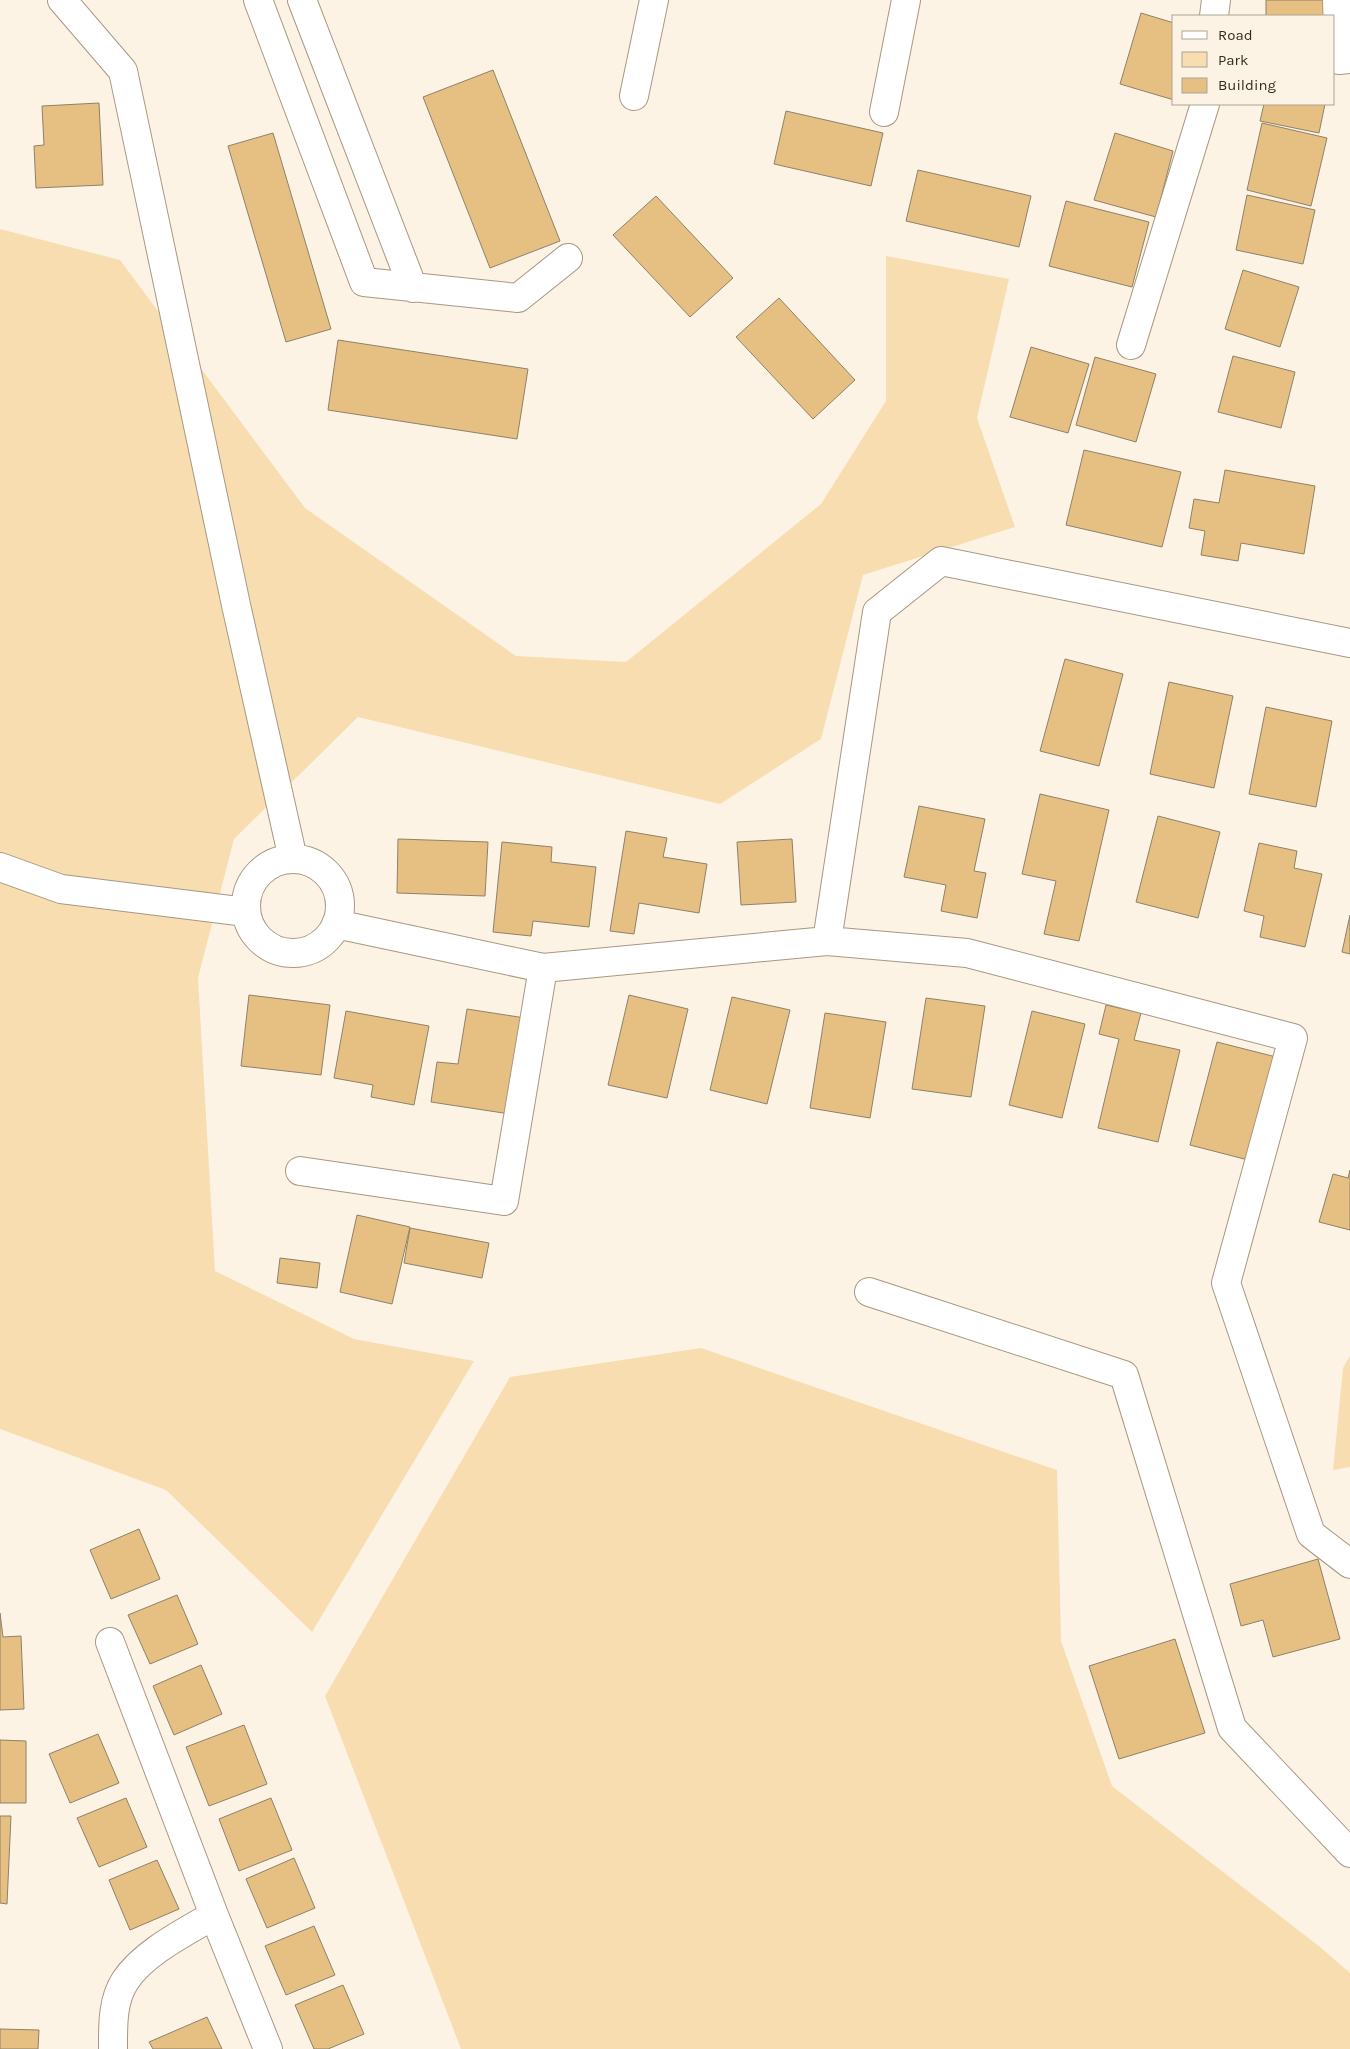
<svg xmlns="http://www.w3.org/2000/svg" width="1350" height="2049" font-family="Karla,sans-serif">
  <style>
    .green { fill: #f8ddb1 }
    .building { fill: #e6c082; stroke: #8f8069 }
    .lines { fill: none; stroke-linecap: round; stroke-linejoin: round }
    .street-casing { stroke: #a79881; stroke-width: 30 }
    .street { stroke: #fff; stroke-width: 28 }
  </style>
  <rect width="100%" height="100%" fill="#fdf3e4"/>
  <path class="green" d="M 0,229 L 120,260 L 305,508 L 516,656 L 626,662 L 821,504 L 886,401 L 886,256 L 1009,279 L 977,418 L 1015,527 L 863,575 L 821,739 L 720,804 L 358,717 L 234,839 L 198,978 L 215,1271 L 354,1339 L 474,1361 L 312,1632 L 166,1490 L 0,1429 Z
    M 701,1348 L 1057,1470 L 1061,1641 L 1112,1786 L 1320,1947 L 1350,1973 L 1350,2049 L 461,2049 L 325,1696 L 510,1377 Z
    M 1350,1356 L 1350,1467 L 1333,1470 L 1343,1368 Z"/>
  <path class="building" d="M 1266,0 L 1329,0 L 1328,16 L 1266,16 Z
    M 1141,13 L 1174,23 L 1174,100 L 1120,84 Z
    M 493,70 L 560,241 L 490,268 L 423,97 Z
    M 99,103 L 103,185 L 36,188 L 34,146 L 44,145 L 42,106 Z
    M 1264,104 L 1325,104 L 1319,133 L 1260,121 Z
    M 786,111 L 883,133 L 871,186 L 774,164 Z
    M 1262,123 L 1327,138 L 1311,206 L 1247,190 Z
    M 273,133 L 331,329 L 286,342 L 228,146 Z
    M 1115,133 L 1173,151 L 1156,217 L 1094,200 Z
    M 918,170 L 1031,196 L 1019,247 L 906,221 Z
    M 1247,195 L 1315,210 L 1303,264 L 1236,250 Z
    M 656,196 L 733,278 L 690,317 L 613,235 Z
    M 1066,201 L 1149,222 L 1132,287 L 1049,266 Z
    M 1243,270 L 1299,287 L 1280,347 L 1225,329 Z
    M 779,298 L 855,380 L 813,419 L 736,337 Z
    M 338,340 L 528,369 L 517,439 L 328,410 Z
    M 1031,347 L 1089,364 L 1068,433 L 1010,417 Z
    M 1233,356 L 1295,372 L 1281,428 L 1218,412 Z
    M 1095,357 L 1156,374 L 1136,442 L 1076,425 Z
    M 1084,450 L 1181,472 L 1162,547 L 1066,525 Z
    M 1225,470 L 1315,486 L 1304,554 L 1241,543 L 1238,561 L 1201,555 L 1205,531 L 1189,528 L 1194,499 L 1219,503 Z
    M 1065,659 L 1123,674 L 1099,766 L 1040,751 Z
    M 1169,682 L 1233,696 L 1214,788 L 1150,774 Z
    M 1266,707 L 1332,721 L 1316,807 L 1249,794 Z
    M 1040,794 L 1109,810 L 1079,941 L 1044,934 L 1056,881 L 1022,874 Z
    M 919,806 L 985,819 L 974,871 L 986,873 L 977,918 L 941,911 L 946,885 L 904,877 Z
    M 1158,816 L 1220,832 L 1198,918 L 1136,902 Z
    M 626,831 L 667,838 L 663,857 L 707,864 L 699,913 L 639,903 L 634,934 L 610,931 Z
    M 398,839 L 488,842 L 485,896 L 397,893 Z
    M 792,839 L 796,902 L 741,905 L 737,842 Z
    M 502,842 L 552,847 L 551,862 L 596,867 L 589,927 L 533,921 L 531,936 L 493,932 Z
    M 1259,843 L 1297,851 L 1294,868 L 1322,874 L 1305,947 L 1260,937 L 1264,916 L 1244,911 Z
    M 1350,915 L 1350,954 L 1342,952 Z
    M 249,995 L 330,1005 L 321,1075 L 241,1066 Z
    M 629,995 L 688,1009 L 667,1098 L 608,1085 Z
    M 732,997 L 790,1010 L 767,1104 L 710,1090 Z
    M 926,998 L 985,1006 L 971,1097 L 912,1089 Z
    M 1106,1005 L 1141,1013 L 1134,1040 L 1180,1050 L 1158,1142 L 1098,1128 L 1119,1039 L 1099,1034 Z
    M 467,1009 L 525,1018 L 510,1114 L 431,1102 L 437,1062 L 458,1064 Z
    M 346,1011 L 429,1026 L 414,1105 L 371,1097 L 373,1085 L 334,1078 Z
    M 1032,1011 L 1085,1024 L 1062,1118 L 1009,1105 Z
    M 825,1013 L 886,1022 L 870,1118 L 810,1108 Z
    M 1217,1042 L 1280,1058 L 1252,1161 L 1190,1145 Z
    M 1350,1170 L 1350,1230 L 1319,1222 L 1333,1174 L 1348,1178 Z
    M 357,1215 L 410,1227 L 392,1304 L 340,1292 Z
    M 410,1228 L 489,1243 L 482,1278 L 404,1263 Z
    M 280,1258 L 320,1263 L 317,1288 L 277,1283 Z
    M 139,1529 L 160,1579 L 111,1599 L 90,1550 Z
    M 1318,1559 L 1340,1639 L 1273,1657 L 1263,1620 L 1241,1626 L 1230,1584 Z
    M 177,1595 L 198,1644 L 150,1664 L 128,1615 Z
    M 0,1613 L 3,1637 L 21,1636 L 24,1709 L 0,1710 Z
    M 1175,1639 L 1205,1733 L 1119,1759 L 1089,1666 Z
    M 201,1665 L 222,1714 L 174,1735 L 153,1686 Z
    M 244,1725 L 267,1784 L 209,1806 L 186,1747 Z
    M 98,1734 L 119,1783 L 70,1803 L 49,1754 Z
    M 0,1740 L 26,1741 L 26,1803 L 0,1803 Z
    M 126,1798 L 147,1847 L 99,1867 L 77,1818 Z
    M 271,1798 L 292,1850 L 239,1871 L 219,1819 Z
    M 0,1816 L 11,1816 L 7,1904 L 0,1903 Z
    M 294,1858 L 315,1908 L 267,1928 L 246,1879 Z
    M 157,1860 L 179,1909 L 130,1930 L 109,1880 Z
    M 314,1926 L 335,1975 L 286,1995 L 265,1946 Z
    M 343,1985 L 364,2034 L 328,2049 L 314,2049 L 295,2005 Z
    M 207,2017 L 222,2049 L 153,2049 L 149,2042 Z
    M 0,2029 L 39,2030 L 38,2049 L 0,2049 Z"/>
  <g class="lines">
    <g class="street-casing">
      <path id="street" d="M 62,0 L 123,71 L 236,605 L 293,859
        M 258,0 L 364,282 L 518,298 L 568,258
        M 302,0 L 413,288
        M 1337,0 L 1339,60 L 1350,59
        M 1214,16 L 1216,0
        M 634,96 L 654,0
        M 884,112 L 906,0
        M 1131,345 L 1205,104
        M246 906a47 47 0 1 1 94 0a47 47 0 1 1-94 0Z
        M 0,867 L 61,889 L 246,912
        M 336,924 L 543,968 L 827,941 L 967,953 L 1293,1038 L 1226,1283 L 1311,1534 L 1350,1564
        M 827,941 L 877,612 L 941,561 L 1350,643
        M 300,1171 L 504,1201 L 543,968
        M 869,1292 L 1124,1375 L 1232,1728 L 1350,1853
        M 110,1642 L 214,1915 L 268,2049
        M 113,2049 C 113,2027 112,2001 125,1981 C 143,1953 185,1932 214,1915"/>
    </g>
    <use href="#street" class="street"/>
  </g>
  <rect x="1172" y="15" width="162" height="90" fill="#fdf3e4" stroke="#aba396"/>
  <rect x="1182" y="31" width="25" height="8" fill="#ffffff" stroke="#aba396"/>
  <text x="1218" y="40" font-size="15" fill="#312b21">Road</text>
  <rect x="1182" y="52" width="25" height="15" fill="#f8ddb1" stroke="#aba396"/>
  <text x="1218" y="65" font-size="15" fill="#312b21">Park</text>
  <rect x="1182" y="78" width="25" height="15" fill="#e6c082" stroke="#aba396"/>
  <text x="1218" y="90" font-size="15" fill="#312b21">Building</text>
</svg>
